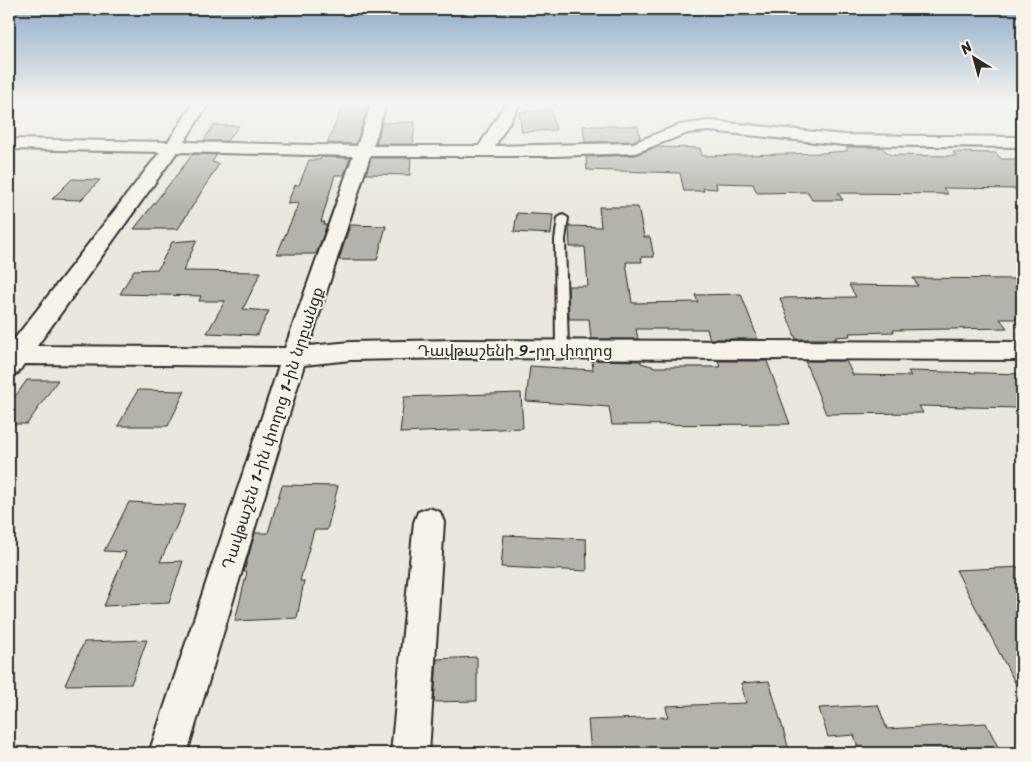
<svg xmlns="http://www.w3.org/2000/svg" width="1031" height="762" font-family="Sriracha,'Noto Sans Armenian',sans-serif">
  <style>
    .building { fill: #b5b2ab; stroke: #2b2b2b }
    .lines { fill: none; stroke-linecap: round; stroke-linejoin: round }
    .service-casing { stroke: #2b2b2b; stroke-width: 4 }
    .minor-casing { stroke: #2b2b2b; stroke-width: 4 }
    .service { fill: #f7f3e8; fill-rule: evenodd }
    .minor { fill: #f7f3e8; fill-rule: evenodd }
    .labels { text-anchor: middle; stroke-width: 4; stroke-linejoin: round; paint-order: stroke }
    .street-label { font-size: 16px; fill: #2b2b2b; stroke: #f7f3e8 }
  </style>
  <rect width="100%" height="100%" fill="#ebe7dd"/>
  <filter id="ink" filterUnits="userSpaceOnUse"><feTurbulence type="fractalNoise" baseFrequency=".02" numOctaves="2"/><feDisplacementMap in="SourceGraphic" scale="10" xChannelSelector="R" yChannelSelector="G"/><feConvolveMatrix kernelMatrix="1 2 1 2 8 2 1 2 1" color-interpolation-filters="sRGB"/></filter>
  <g filter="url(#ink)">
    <path class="building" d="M 344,104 L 369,104 L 356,144 L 327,143 Z
      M 551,110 L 556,130 L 522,132 L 519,112 Z
      M 415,122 L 413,144 L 376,144 L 382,123 Z
      M 214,125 L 239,126 L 227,141 L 203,141 Z
      M 583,126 L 638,126 L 640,138 L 633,141 L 585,142 Z
      M 657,147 L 700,148 L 702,156 L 822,153 L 847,151 L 847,147 L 881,147 L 891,155 L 956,156 L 953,152 L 996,153 L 1001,159 L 1022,159 L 1022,189 L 943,188 L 948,194 L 838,193 L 843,200 L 812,200 L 808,192 L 757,193 L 753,184 L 716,183 L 717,189 L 703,188 L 704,191 L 684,191 L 680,173 L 587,170 L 586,157 L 635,155 Z
      M 193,154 L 217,155 L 212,162 L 219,164 L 178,229 L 134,229 Z
      M 321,157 L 350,158 L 344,175 L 335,175 L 321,222 L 325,222 L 324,225 L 327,225 L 316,254 L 277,254 L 299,203 L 287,204 L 295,185 L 299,185 L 309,160 L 320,160 Z
      M 371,158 L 411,158 L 410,175 L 366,174 Z
      M 72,179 L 100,180 L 81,200 L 52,199 Z
      M 599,207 L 638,207 L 644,237 L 650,237 L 654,257 L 641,257 L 642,262 L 626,262 L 632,303 L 698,302 L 695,295 L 741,294 L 758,339 L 710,339 L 707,329 L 636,329 L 638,339 L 591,339 L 589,319 L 569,319 L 568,286 L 588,286 L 585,247 L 570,247 L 569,226 L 601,227 Z
      M 517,213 L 553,215 L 551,234 L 514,232 Z
      M 350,225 L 386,226 L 377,260 L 339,260 Z
      M 197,240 L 183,271 L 261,272 L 243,309 L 269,311 L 257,335 L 207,333 L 225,301 L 199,301 L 201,296 L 120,294 L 134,270 L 158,269 L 172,242 Z
      M 913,278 L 1015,279 L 1022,288 L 1022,319 L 1000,319 L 1007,328 L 893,330 L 894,332 L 849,333 L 850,336 L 835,337 L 837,339 L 796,339 L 780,298 L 856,297 L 849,285 L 918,286 Z
      M 592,360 L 641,361 L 641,363 L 655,367 L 720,367 L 718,361 L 767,361 L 790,424 L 612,425 L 609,407 L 526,401 L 530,366 L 593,370 Z
      M 805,361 L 846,361 L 853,375 L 911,376 L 908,371 L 1022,374 L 1022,408 L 919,406 L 923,413 L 826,414 Z
      M 27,380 L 58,380 L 27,424 L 9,424 L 9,405 Z
      M 138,390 L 185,391 L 168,426 L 118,426 Z
      M 521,393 L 523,428 L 400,433 L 404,397 Z
      M 282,485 L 338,486 L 327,530 L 314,530 L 300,581 L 304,581 L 297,618 L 235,621 L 247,572 L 244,572 L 255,533 L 268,533 Z
      M 129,502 L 186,505 L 160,562 L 183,561 L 169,603 L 104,606 L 126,552 L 104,551 Z
      M 504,535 L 586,539 L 587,571 L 501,567 Z
      M 1022,567 L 1022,696 L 956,570 Z
      M 147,640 L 131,684 L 65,685 L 84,642 Z
      M 477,657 L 477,701 L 434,702 L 437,659 Z
      M 769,681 L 790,753 L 591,753 L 588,720 L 668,717 L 666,706 L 746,703 L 741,683 Z
      M 878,705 L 887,729 L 986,723 L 1001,753 L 860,753 L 854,735 L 828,737 L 819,708 Z"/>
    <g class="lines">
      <g class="service-casing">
        <path id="service" d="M 563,215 L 568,218 L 565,240 L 568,350 L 562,354 L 556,350 L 555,240 L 558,218 Z"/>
      </g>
      <g class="minor-casing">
        <path id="minor" d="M 193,104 L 208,104 L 184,142 L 357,146 L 371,104 L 386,104 L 373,146 L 479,146 L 505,104 L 520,104 L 495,146 L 633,143 L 679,125 L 709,121 L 844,135 L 1022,137 L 1022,147 L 844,145 L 709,131 L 688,133 L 635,153 L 555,156 L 370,156 L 309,346 L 351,342 L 456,340 L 1022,342 L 1022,360 L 456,358 L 351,360 L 304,365 L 187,753 L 149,753 L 279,366 L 24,364 L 18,373 L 9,375 L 9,346 L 160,152 L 9,149 L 9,139 L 168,142 ZM 177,152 L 353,156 L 285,348 L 37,346 Z
          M 429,508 L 440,512 L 444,522 L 429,753 L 391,753 L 414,522 L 418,512 Z"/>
      </g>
      <use href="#service" class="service"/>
      <use href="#minor" class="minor"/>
    </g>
  </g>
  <linearGradient id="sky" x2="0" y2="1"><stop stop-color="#8cacc8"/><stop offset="0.49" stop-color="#f6f4f0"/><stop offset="1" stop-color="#f6f4f0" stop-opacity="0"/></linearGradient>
  <rect width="1031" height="211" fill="url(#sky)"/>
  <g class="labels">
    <g class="street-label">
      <text x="515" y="356">Դավթաշենի 9-րդ փողոց</text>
      <text transform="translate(272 428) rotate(-72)" y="6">Դավթաշեն 1-ին փողոց 1-ին նրբանցք</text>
    </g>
  </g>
  <rect width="1031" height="762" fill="none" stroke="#f7f3e8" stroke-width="30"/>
  <rect x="15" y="15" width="1001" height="732" fill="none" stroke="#2b2b2b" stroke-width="2" filter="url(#ink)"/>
  <g transform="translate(974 58) rotate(323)" stroke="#f7f3e8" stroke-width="4" paint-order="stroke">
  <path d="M0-4L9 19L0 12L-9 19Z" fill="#2b2b2b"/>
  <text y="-8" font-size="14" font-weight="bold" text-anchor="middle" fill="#2b2b2b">N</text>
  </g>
</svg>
